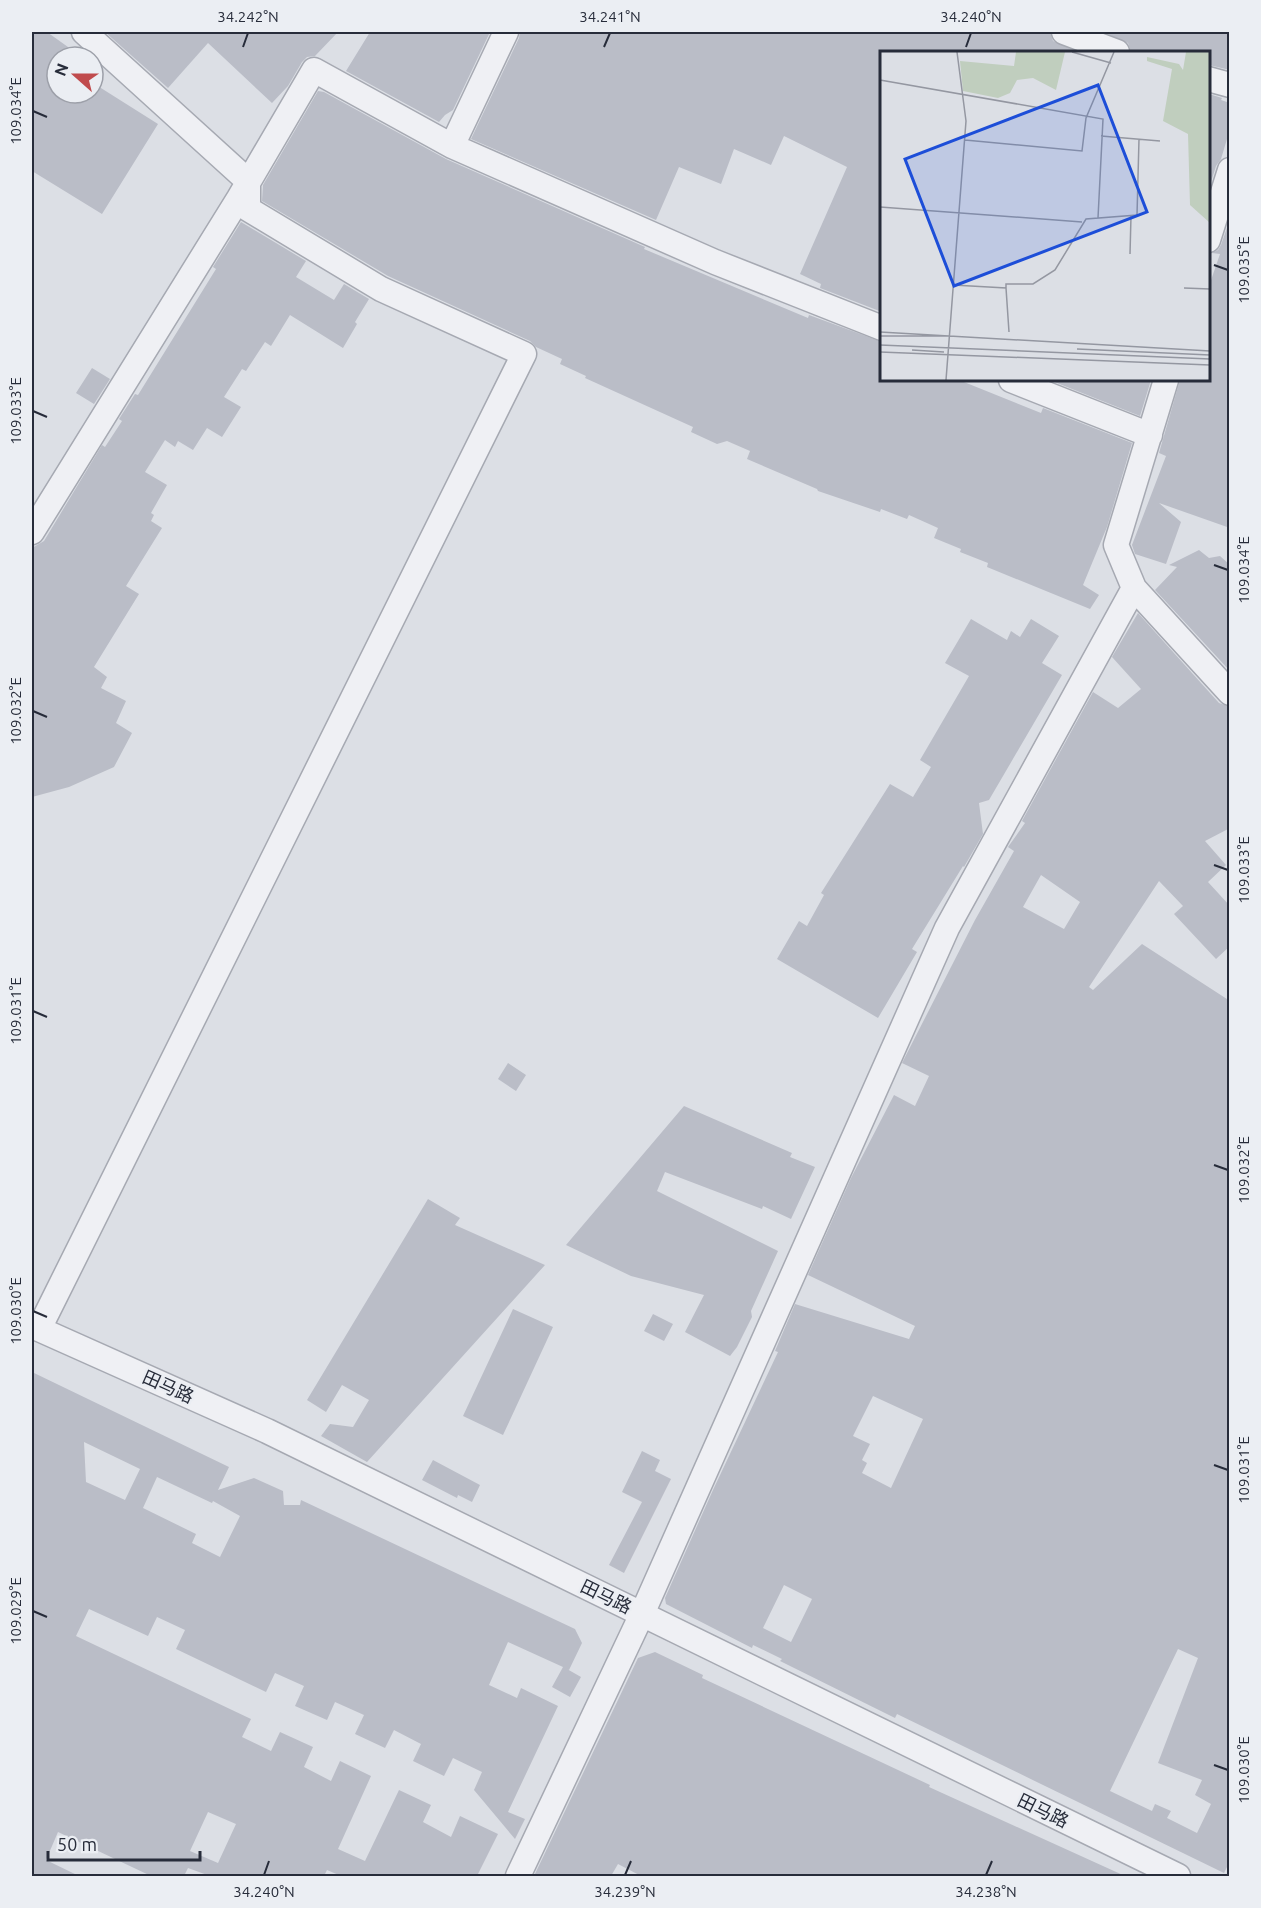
<svg xmlns="http://www.w3.org/2000/svg" width="1261" height="1908" font-family="Ubuntu,'Noto Sans SC',sans-serif">
  <style>
    .building { fill: #babdc7; fill-rule: evenodd }
    .lines { fill: none; stroke-linecap: round; stroke-linejoin: round }
    .minor-casing { stroke: #a6a9b2; stroke-width: 27 }
    .minor { stroke: #eff0f4; stroke-width: 24 }
    .ticks { fill: none; stroke: #272c3a; stroke-width: 2 }
    .labels { text-anchor: middle; stroke-width: 5; stroke-linejoin: round; paint-order: stroke }
    .street-label { font-size: 18px; fill: #272c3a; stroke: #ebeef3 }
    .inset-road { fill: none; stroke: #9497a1; stroke-width: 1.5 }
    .view { fill: #1d4ed8; fill-opacity: 0.15; stroke: #1d4ed8; stroke-width: 3 }
    .inset-edge { fill: none; stroke: #272c3a; stroke-width: 3 }
    .neatline { fill: none; stroke: #272c3a; stroke-width: 2 }
    .ticks-label { font-size: 15px; text-anchor: middle; fill: #272c3a }
  </style>
  <rect width="100%" height="100%" fill="#dcdfe5"/>
  <path class="building" d="M 32,32 L 47,32 L 82,57 L 57,57 L 57,93 L 93,93 L 93,83 L 158,124 L 102,214 L 32,171 Z
    M 105,32 L 338,32 L 315,56 L 307,57 L 302,62 L 288,86 L 272,103 L 208,43 L 168,88 Z
    M 370,32 L 490,32 L 453,110 L 445,115 L 439,122 L 346,71 Z
    M 520,32 L 1050,32 L 1053,41 L 1078,52 L 882,52 L 882,312 L 820,288 L 821,284 L 800,274 L 847,167 L 784,136 L 771,165 L 734,149 L 721,184 L 679,167 L 656,220 L 471,139 L 519,38 Z
    M 1103,32 L 1230,32 L 1230,70 L 1209,65 L 1209,52 L 1131,52 L 1128,43 Z
    M 318,91 L 324,92 L 446,159 L 645,247 L 644,249 L 808,318 L 809,315 L 882,342 L 882,380 L 959,380 L 1041,413 L 1043,408 L 1132,443 L 1107,527 L 1083,585 L 1099,595 L 1090,609 L 987,567 L 988,563 L 960,552 L 961,549 L 934,538 L 938,528 L 909,515 L 907,519 L 881,509 L 880,512 L 818,491 L 817,489 L 747,459 L 750,451 L 727,441 L 717,444 L 691,432 L 693,427 L 585,378 L 586,376 L 560,364 L 562,359 L 536,347 L 530,341 L 388,276 L 262,201 L 263,185 Z
    M 1209,94 L 1222,98 L 1221,100 L 1230,103 L 1230,129 L 1221,159 L 1216,166 L 1210,185 L 1209,185 Z
    M 1230,219 L 1230,528 L 1159,503 L 1181,522 L 1166,564 L 1135,554 L 1132,545 L 1166,456 L 1159,453 L 1180,380 L 1209,380 L 1209,286 L 1220,254 L 1212,253 L 1218,250 L 1221,245 Z
    M 241,222 L 306,261 L 296,277 L 334,300 L 344,284 L 369,299 L 355,322 L 357,324 L 343,348 L 290,315 L 271,346 L 265,342 L 246,371 L 242,369 L 224,397 L 241,407 L 222,437 L 207,428 L 193,450 L 178,441 L 175,447 L 165,440 L 145,472 L 167,485 L 151,513 L 154,515 L 151,521 L 162,528 L 126,586 L 139,594 L 94,667 L 107,677 L 101,688 L 126,701 L 116,723 L 132,733 L 114,767 L 69,787 L 32,797 L 32,548 L 44,541 L 102,445 L 105,447 L 122,421 L 119,419 L 135,394 L 138,395 L 216,269 L 213,267 Z
    M 92,368 L 110,379 L 94,404 L 76,393 Z
    M 1053,380 L 1151,380 L 1140,416 L 1052,381 Z
    M 1199,550 L 1209,558 L 1220,556 L 1230,565 L 1230,671 L 1155,590 L 1177,567 L 1169,565 Z
    M 1138,613 L 1219,703 L 1230,707 L 1230,828 L 1205,841 L 1226,865 L 1208,882 L 1230,906 L 1230,946 L 1216,959 L 1174,914 L 1183,906 L 1159,881 L 1089,987 L 1093,990 L 1142,944 L 1230,1001 L 1230,1861 L 1224,1873 L 897,1714 L 895,1718 L 780,1661 L 782,1659 L 753,1645 L 752,1648 L 666,1604 L 665,1598 L 713,1490 L 778,1352 L 775,1351 L 795,1304 L 909,1339 L 915,1326 L 808,1275 L 851,1178 L 894,1095 L 915,1106 L 929,1076 L 902,1063 L 975,920 L 1014,851 L 1008,847 L 1025,823 L 1022,821 L 1093,692 L 1118,708 L 1141,689 L 1112,657 ZM 1041,875 L 1080,902 L 1064,929 L 1023,907 ZM 873,1396 L 923,1419 L 891,1488 L 862,1473 L 867,1463 L 862,1460 L 870,1444 L 853,1436 ZM 784,1585 L 812,1599 L 791,1642 L 763,1628 ZM 1178,1649 L 1198,1658 L 1158,1763 L 1202,1780 L 1195,1795 L 1211,1804 L 1197,1833 L 1167,1818 L 1171,1811 L 1155,1804 L 1152,1811 L 1110,1791 Z
    M 971,619 L 1007,640 L 1011,631 L 1020,637 L 1031,619 L 1059,636 L 1042,663 L 1062,675 L 989,800 L 979,803 L 983,834 L 964,867 L 963,866 L 912,949 L 917,952 L 878,1018 L 777,959 L 799,921 L 807,926 L 824,895 L 821,893 L 890,784 L 913,797 L 931,767 L 920,760 L 969,676 L 945,663 Z
    M 508,1063 L 526,1075 L 516,1091 L 498,1079 Z
    M 684,1106 L 792,1153 L 790,1157 L 815,1167 L 791,1219 L 763,1206 L 762,1209 L 665,1172 L 657,1191 L 778,1251 L 751,1311 L 752,1317 L 737,1347 L 730,1356 L 685,1332 L 704,1295 L 631,1276 L 566,1245 Z
    M 428,1199 L 460,1218 L 455,1225 L 545,1265 L 367,1462 L 321,1436 L 330,1424 L 353,1427 L 369,1400 L 342,1385 L 326,1412 L 307,1400 Z
    M 513,1309 L 553,1327 L 503,1435 L 463,1416 Z
    M 653,1314 L 673,1324 L 664,1341 L 644,1331 Z
    M 32,1372 L 229,1467 L 218,1490 L 254,1478 L 283,1491 L 284,1505 L 300,1505 L 301,1500 L 575,1629 L 582,1643 L 569,1670 L 567,1669 L 581,1677 L 570,1697 L 552,1687 L 563,1667 L 508,1642 L 489,1685 L 517,1698 L 521,1688 L 558,1706 L 508,1812 L 525,1819 L 515,1839 L 474,1790 L 482,1772 L 453,1758 L 444,1776 L 413,1761 L 421,1744 L 394,1730 L 385,1748 L 355,1734 L 364,1715 L 335,1702 L 327,1720 L 295,1706 L 304,1686 L 275,1673 L 266,1692 L 176,1649 L 185,1630 L 157,1617 L 148,1636 L 89,1609 L 76,1636 L 251,1719 L 242,1737 L 271,1751 L 280,1732 L 313,1747 L 304,1767 L 331,1781 L 340,1761 L 371,1776 L 338,1849 L 365,1861 L 399,1790 L 431,1805 L 423,1822 L 451,1837 L 460,1816 L 498,1834 L 477,1876 L 341,1876 L 327,1870 L 324,1876 L 210,1876 L 188,1868 L 184,1876 L 151,1876 L 58,1832 L 46,1860 L 79,1876 L 32,1876 ZM 84,1442 L 140,1469 L 125,1500 L 86,1482 ZM 157,1477 L 212,1503 L 213,1501 L 240,1516 L 220,1557 L 192,1543 L 196,1534 L 143,1508 ZM 208,1812 L 236,1824 L 218,1863 L 190,1851 Z
    M 642,1451 L 660,1460 L 655,1471 L 671,1479 L 624,1573 L 609,1565 L 642,1502 L 622,1492 Z
    M 433,1460 L 480,1485 L 472,1502 L 458,1495 L 457,1498 L 422,1480 Z
    M 655,1652 L 703,1675 L 702,1678 L 930,1785 L 929,1787 L 1125,1876 L 641,1876 L 618,1864 L 611,1876 L 534,1876 L 638,1658 Z"/>
  <g class="lines">
    <g class="minor-casing">
      <path id="minor" d="M 1064,32 L 1117,52
        M 1208,79 L 1230,85
        M 452,146 L 506,32
        M 1208,240 L 1230,170
        M 1011,380 L 1150,435
        M 1166,380 L 1116,545 L 1134,588 L 1230,693
        M 32,532 L 239,198 L 314,70 L 452,146 L 715,262 L 882,328
        M 32,1326 L 267,1431 L 1178,1876
        M 39,1329 L 524,354 L 381,289 L 248,209 L 248,181 L 84,32
        M 518,1876 L 642,1614 L 947,928 L 1134,588"/>
    </g>
    <use href="#minor" class="minor"/>
  </g>
  <path class="ticks" d="M 243,47 L 248,33M 604,47 L 610,33M 966,47 L 971,33M 33,111 L 47,117M 1214,265 L 1228,270M 33,411 L 47,417M 1214,565 L 1228,570M 33,711 L 47,717M 1214,865 L 1228,870M 33,1011 L 47,1017M 1214,1165 L 1228,1170M 33,1311 L 47,1317M 1214,1465 L 1228,1470M 33,1611 L 47,1617M 1214,1765 L 1228,1770M 264,1875 L 269,1861M 625,1875 L 631,1861M 986,1875 L 992,1861"/>
  <g class="labels">
    <g class="street-label">
      <text transform="translate(168 1387) rotate(24)" y="6">田马路</text>
      <text transform="translate(606 1597) rotate(26)" y="6">田马路</text>
      <text transform="translate(1043 1811) rotate(26)" y="6">田马路</text>
    </g>
  </g>
  <g transform="translate(880 51)">
    <rect width="330" height="330" fill="#dcdfe5"/>
    <path d="M 136,1 L 185,1 L 176,39 L 153,27 L 137,29 L 130,42 L 118,47 L 83,40 L 80,10 L 134,15 ZM 306,1 L 330,1 L 330,172 L 310,154 L 308,83 L 283,70 L 292,18 L 267,10 L 267,6 L 299,13 L 303,19 Z" fill="#c0cebe"/>
    <path class="inset-road" d="M 192,1 L 231,12M 0,29 L 223,68 L 218,167M 221,85 L 280,90M 85,89 L 202,100 L 206,67 L 234,1M 0,156 L 202,171M 250,203 L 251,165M 73,234 L 126,237 L 129,281M 126,237 L 126,233 L 153,233 L 175,219 L 206,168 L 257,164 L 259,88M 304,237 L 330,238M 0,281 L 330,300M 0,285 L 68,285M 0,294 L 330,308M 197,298 L 330,304M 32,299 L 64,301M 0,301 L 330,314M 66,329 L 86,70 L 77,1"/>
    <path class="view" d="M 218,34 L 267,161 L 74,235 L 25,108 Z"/>
    <rect width="330" height="330" class="inset-edge"/>
  </g>
  <rect width="1261" height="1908" fill="none" stroke="#ebeef3" stroke-width="66"/>
  <g transform="translate(75 75) rotate(291)"><circle r="28" fill="#ebeef3" stroke="#9da0a9" stroke-width="1.5"/>
  <path d="M0-4.5L10 22L0 15L-10 22Z" fill="#c04b4d"/>
  <text y="-9" font-size="16" font-weight="bold" text-anchor="middle" fill="#272c3a">N</text>
  </g>
  <path d="M48 1851v9h152v-9" fill="none" stroke="#272c3a" stroke-width="3"/>
  <text x="57" y="1851" font-size="18" fill="#272c3a" stroke="#ebeef3" stroke-width="4.5" paint-order="stroke">50 m</text>
  <rect x="33" y="33" width="1195" height="1842" class="neatline"/>
  <g class="ticks-label">
    <text x="248" y="22">34.242°N</text>
    <text x="610" y="22">34.241°N</text>
    <text x="971" y="22">34.240°N</text>
    <text transform="translate(16 111) rotate(-90)" y="5">109.034°E</text>
    <text transform="translate(1244 270) rotate(-90)" y="5">109.035°E</text>
    <text transform="translate(16 411) rotate(-90)" y="5">109.033°E</text>
    <text transform="translate(1244 570) rotate(-90)" y="5">109.034°E</text>
    <text transform="translate(16 711) rotate(-90)" y="5">109.032°E</text>
    <text transform="translate(1244 870) rotate(-90)" y="5">109.033°E</text>
    <text transform="translate(16 1011) rotate(-90)" y="5">109.031°E</text>
    <text transform="translate(1244 1170) rotate(-90)" y="5">109.032°E</text>
    <text transform="translate(16 1311) rotate(-90)" y="5">109.030°E</text>
    <text transform="translate(1244 1470) rotate(-90)" y="5">109.031°E</text>
    <text transform="translate(16 1611) rotate(-90)" y="5">109.029°E</text>
    <text transform="translate(1244 1770) rotate(-90)" y="5">109.030°E</text>
    <text x="264" y="1897">34.240°N</text>
    <text x="625" y="1897">34.239°N</text>
    <text x="986" y="1897">34.238°N</text>
  </g>
</svg>
